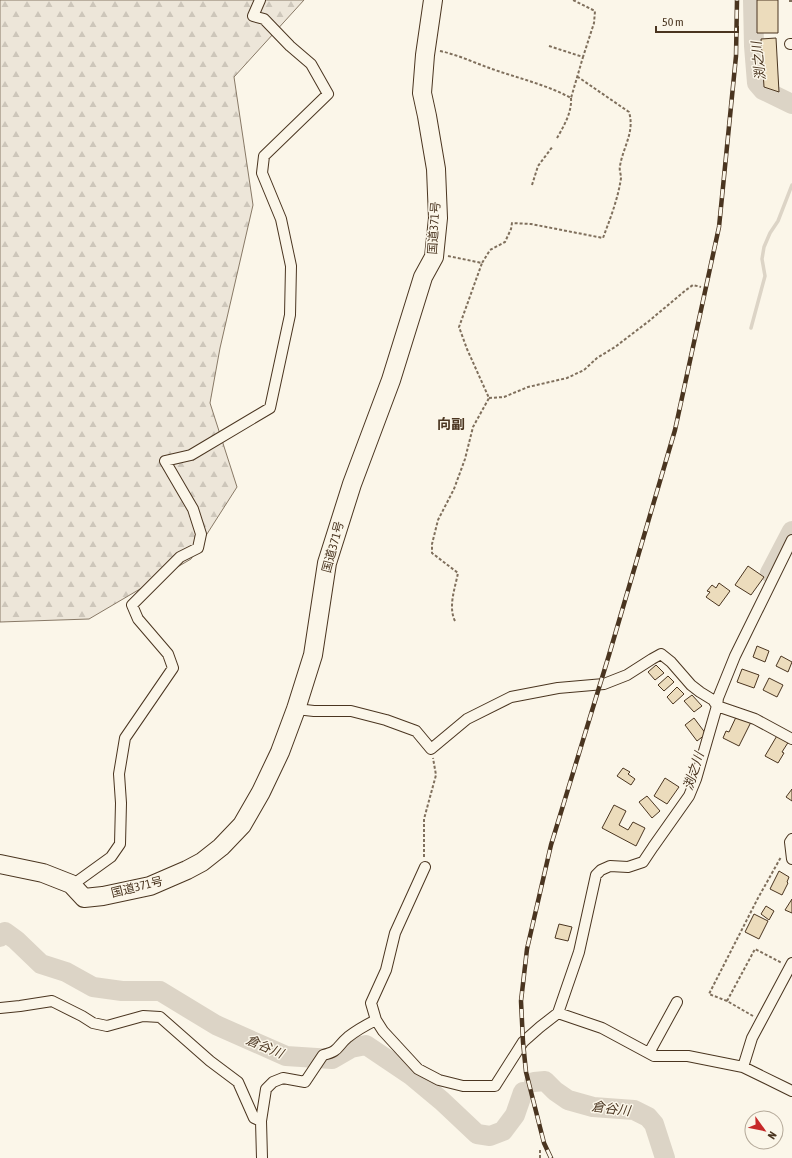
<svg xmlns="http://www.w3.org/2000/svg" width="792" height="1158" font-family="'Asap Condensed','Noto Sans JP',sans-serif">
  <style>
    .forest { fill: url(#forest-firs); stroke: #887966 }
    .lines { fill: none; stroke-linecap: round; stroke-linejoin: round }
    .stream { stroke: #dcd4c6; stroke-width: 3.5 }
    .river { stroke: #dcd4c6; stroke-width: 20 }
    .building { fill: #ecdcbc; stroke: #4a3520 }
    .street-casing { stroke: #4a3520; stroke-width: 12 }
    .highway-casing { stroke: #4a3520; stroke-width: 20 }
    .path { stroke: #7f6f5c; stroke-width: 2; stroke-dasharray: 3 2; stroke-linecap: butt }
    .street { stroke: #fbf6e9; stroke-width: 10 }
    .highway { stroke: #fbf6e9; stroke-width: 18 }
    .rail-casing { stroke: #4a3520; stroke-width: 4.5 }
    .rail { stroke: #fbf6e9; stroke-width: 3; stroke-dasharray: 9; stroke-linecap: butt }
    .labels { text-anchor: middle; stroke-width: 3; stroke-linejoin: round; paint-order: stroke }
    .street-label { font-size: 12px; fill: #4a3520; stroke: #fbf6e9 }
    .water-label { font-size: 13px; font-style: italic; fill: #4a3520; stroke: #fbf6e9 }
    .quarter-label { font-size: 14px; font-weight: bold; fill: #4a3520; stroke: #fbf6e9 }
  </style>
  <defs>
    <pattern id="forest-firs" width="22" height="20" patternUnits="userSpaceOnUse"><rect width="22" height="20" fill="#ede6d9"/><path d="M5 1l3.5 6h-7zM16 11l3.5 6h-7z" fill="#cdc6ba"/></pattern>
  </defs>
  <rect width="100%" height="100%" fill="#fbf6e9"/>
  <path class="forest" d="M 0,0 L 304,0 L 234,77 L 253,205 L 220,348 L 210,403 L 237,487 L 191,559 L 89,619 L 0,622 Z"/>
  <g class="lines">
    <path class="stream" d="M 751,328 L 765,276 L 762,259 L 764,247 L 770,233 L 778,221 L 792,185"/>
    <path class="river" d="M 753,0 L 754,46 L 757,83 L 763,90 L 792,104
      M 770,573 L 792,531
      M 0,937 L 5,932 L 16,940 L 41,964 L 66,972 L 93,987 L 122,991 L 160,991 L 216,1025 L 286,1056 L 332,1059 L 351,1048 L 366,1045 L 412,1076 L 442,1101 L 477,1134 L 490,1136 L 503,1131 L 515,1115 L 523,1092
      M 534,1082 L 545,1081 L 555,1091 L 568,1100 L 593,1107 L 634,1110 L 648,1117 L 654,1124 L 665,1158"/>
  </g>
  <path class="building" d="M 757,0 L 778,0 L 778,33 L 757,33 Z
    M 776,38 L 779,92 L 764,87 L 761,39 Z
    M 748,566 L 764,577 L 751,595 L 735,585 Z
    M 719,583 L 730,591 L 719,606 L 706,597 L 710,592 L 707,591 L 712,585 L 716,588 Z
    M 757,646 L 769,651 L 765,662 L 753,657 Z
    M 781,656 L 792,662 L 788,672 L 776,666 Z
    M 656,665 L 664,673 L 655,680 L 648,672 Z
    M 742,669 L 759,675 L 754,688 L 737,682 Z
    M 668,676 L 674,682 L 664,691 L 658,685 Z
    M 769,678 L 783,685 L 777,697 L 763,690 Z
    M 677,687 L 684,694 L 673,704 L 667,697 Z
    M 692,695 L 702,706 L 694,712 L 684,701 Z
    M 737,715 L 751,722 L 739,746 L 723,738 L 726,731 L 729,732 Z
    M 694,718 L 706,734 L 697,741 L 685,725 Z
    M 778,734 L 789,741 L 782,752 L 784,753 L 778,763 L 765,756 Z
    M 623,768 L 630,772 L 628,774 L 635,779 L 631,785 L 617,776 Z
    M 665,778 L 679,787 L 667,804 L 654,796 Z
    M 792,789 L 792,801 L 786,797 Z
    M 647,796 L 660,811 L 652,818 L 639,802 Z
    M 614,805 L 626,811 L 619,825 L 628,830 L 633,822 L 645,828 L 636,846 L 602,828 Z
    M 779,871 L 789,877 L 787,882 L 788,883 L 782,895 L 770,889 Z
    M 792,899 L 792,913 L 785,910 Z
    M 766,906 L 774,911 L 769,920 L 761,914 Z
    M 754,914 L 768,921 L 759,939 L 745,932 Z
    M 559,924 L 572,927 L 568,941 L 555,938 Z"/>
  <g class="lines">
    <g class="street-casing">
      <path id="street" d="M 790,44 L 792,44
        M 296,709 L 314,711 L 351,711 L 386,720 L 416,731 L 431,749 L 467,719 L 511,697 L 558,688 L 604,684 L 627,675 L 652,659 L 661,654 L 671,662 L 691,685 L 700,692 L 713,700 L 717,706 L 755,719 L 792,739
        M 792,839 L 790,842 L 792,859
        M 425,867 L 395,933 L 386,970 L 371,1003 L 376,1020 L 383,1031 L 418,1069 L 439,1080 L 463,1086 L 495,1086 L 523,1042 L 540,1027 L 558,1013 L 579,952 L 596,875 L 601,870 L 610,866 L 628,867 L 643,862 L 653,847 L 689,796 L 696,779 L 717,706 L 718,698 L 735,656 L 792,540
        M 71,884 L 75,883 L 111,857 L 120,844 L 121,803 L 119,774 L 125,738 L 173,668 L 168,654 L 138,619 L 132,605 L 180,557 L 198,548 L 201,534 L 193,509 L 165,461 L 191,455 L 270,408 L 290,315 L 291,266 L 281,219 L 262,173 L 264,156 L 328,94 L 311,64 L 290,46 L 264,19 L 253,16 L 260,0
        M 0,1008 L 20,1006 L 52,1001 L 82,1016 L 93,1023 L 107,1026 L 143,1016 L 160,1017 L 210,1061 L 238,1082 L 254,1118 L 261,1121
        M 558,1013 L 602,1028 L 654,1056 L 688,1056 L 743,1067 L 792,1091
        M 649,1053 L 677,1002
        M 743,1067 L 752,1038 L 792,963
        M 262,1158 L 261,1121 L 266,1089 L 273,1082 L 283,1078 L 305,1082 L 323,1055 C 340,1051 336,1047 348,1037 C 357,1030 366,1025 376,1020"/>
    </g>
    <g class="highway-casing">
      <path id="highway" d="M 0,864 L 43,873 L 71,884 L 84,898 L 103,896 L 150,886 L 187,870 L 202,862 L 221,847 L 242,825 L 261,792 L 280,752 L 296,709 L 313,655 L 327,563 L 352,484 L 391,380 L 423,277 L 434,257 L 438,218 L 436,169 L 427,116 L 422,93 L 425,55 L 433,0"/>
    </g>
    <path class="path" d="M 789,1 L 792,1
      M 549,46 L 583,57 L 594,23 L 595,11 L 573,0
      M 440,51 C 459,55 477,64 495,70 C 521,79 547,85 571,98 L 583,57
      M 557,138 C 564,126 572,112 571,98
      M 532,185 L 538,166 L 553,146
      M 448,256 L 482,263 L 490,250 L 505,242 L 511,229 L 512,223 L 531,224 L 603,238 C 610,219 618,199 621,178 C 621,174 619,170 620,166 C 623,147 635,132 629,112 L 578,77
      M 489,398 L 504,397 L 528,387 L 567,378 L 584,370 L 597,358 L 615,347 L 649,321 L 686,290 L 693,285 L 701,287
      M 455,621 C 448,607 455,588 458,573 L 432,553 L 432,544 L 438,520 L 454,489 L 465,459 L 473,427 L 489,398 L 467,349 L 459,327 L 482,263
      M 424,857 L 424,819 L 436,775 L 433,758
      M 727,1001 L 755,949 L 782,963
      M 753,1016 L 727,1001 L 709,994 L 758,898 L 781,857
      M 540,1158 L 540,1148"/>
    <use href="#street" class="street"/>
    <use href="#highway" class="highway"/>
    <g class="rail-casing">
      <path id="rail" d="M 551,1158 L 544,1143 L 526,1072 L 523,1042 L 521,1001 L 527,949 L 551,845 L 609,655 L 675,430 L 719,227 L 736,56 L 737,0"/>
    </g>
    <use href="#rail" class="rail"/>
  </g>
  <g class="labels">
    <g class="street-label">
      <text transform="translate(434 228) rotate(-86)" y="4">国道371号</text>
      <text transform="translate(333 547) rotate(-75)" y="4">国道371号</text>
      <text transform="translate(137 887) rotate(-14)" y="4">国道371号</text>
    </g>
    <g class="water-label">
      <text transform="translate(758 61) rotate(-97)" y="5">渕之川</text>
      <text transform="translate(693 771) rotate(-72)" y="5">渕之川</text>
      <text transform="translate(265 1046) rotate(23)" y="5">倉谷川</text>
      <text transform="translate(611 1108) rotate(7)" y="5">倉谷川</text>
    </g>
    <g class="quarter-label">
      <text x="451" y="429">向副</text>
    </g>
  </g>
  <g transform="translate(764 1130) rotate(123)"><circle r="19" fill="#fbf6e9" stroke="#b4a999"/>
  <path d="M0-3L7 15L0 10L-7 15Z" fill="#c62828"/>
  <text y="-6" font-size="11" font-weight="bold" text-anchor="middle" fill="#4a3520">N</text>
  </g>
  <path d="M656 26v6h82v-6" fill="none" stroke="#4a3520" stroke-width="2"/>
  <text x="662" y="26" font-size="12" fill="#4a3520" stroke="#fbf6e9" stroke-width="3" paint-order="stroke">50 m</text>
</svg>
